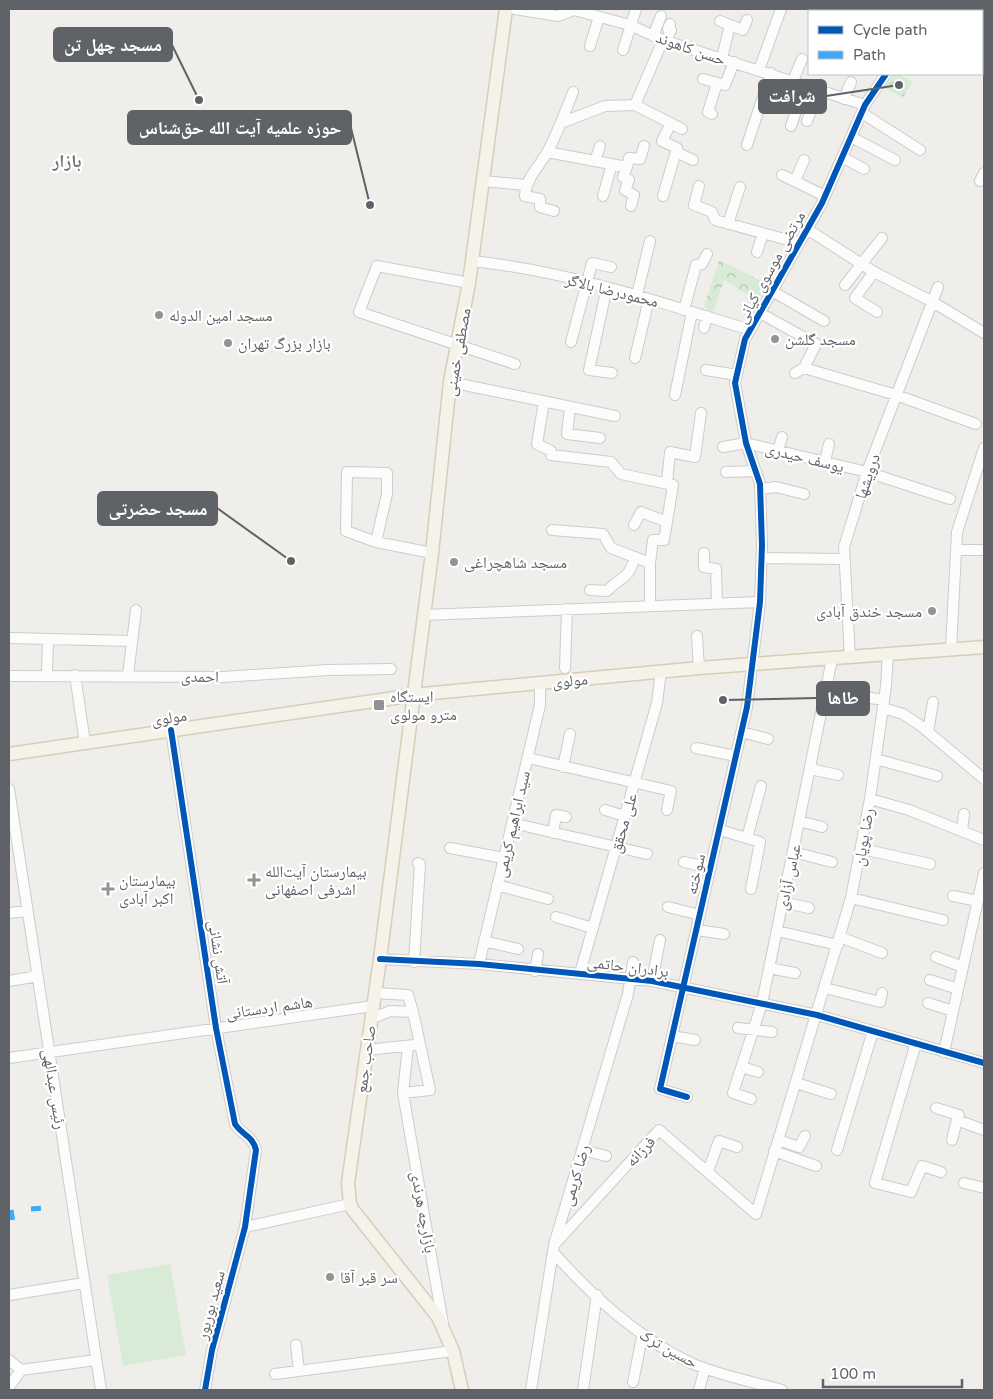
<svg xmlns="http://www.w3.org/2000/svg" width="993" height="1399" font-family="'Varela Round','Noto Naskh Arabic',sans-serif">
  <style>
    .green { fill: #d8ebd6 }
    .park { fill: url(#park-crowns) }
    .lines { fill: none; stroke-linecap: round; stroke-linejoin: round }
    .minor-casing { stroke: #cbcccc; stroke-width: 12 }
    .major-casing { stroke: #d7ceb8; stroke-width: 15 }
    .minor { stroke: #fdfcfc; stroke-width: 10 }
    .major { stroke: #f4f2e9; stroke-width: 12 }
    .quiet { stroke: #3fa9f5; stroke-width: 5; stroke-dasharray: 10 5; stroke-linecap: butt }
    .cycleway-casing { stroke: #fff; stroke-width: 9 }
    .cycleway { stroke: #0057b8; stroke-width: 6 }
    .poi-dot { fill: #919496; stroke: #fff; stroke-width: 2 }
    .labels { text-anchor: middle; stroke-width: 4.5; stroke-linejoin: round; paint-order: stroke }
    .street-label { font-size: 16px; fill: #5f6368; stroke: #fff }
    .poi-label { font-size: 16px; fill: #5f6368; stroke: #fff; text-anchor: start }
    .neighbourhood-label { font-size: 18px; font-weight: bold; fill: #70757a; stroke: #fff }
    .leader { fill: none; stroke: #5f6368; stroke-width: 2 }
    .callout-dot { fill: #5f6368; stroke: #fff; stroke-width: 2 }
    .callout { fill: #5f6368; stroke: #5f6368; stroke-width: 2 }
    .callout-label { font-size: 18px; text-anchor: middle; font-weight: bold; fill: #fff }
  </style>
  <defs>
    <pattern id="park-crowns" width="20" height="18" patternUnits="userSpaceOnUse" patternTransform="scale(1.25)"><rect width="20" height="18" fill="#d8ebd6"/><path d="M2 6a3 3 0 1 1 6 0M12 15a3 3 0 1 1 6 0" fill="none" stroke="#b2c2b1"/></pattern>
  </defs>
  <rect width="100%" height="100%" fill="#efeeea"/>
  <path class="green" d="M 170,1264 L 186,1355 L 123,1366 L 107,1275 Z"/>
  <path class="park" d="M 894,74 L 899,74 L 913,82 L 903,97 L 884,88 Z
    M 719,260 L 769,285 L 758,301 L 724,280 L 713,312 L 704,306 Z"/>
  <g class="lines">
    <g class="minor-casing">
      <path id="minor" d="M 515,9 L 558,16 L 574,10 L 630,25 L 663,40 L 865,105
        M 905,11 L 905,9
        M 982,13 L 983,9
        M 720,21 L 730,25 L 722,58
        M 730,25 L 743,30 L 747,20
        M 653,36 L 661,16
        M 982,37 L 984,38
        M 666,41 L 671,30 L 668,29 L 670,24
        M 590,46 L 599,17
        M 623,50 L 636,9
        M 759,70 L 781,9
        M 703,79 L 725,85 L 734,62
        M 793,81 L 802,59
        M 844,99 L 851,82
        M 635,105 L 663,40
        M 862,113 L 920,150
        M 712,114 L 708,112 L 717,83
        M 807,121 L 819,91
        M 561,123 L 605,106 L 635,105 L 682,129
        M 791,126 L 805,85
        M 851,137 L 895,160
        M 747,145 L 771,73
        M 547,152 L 627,167 L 629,158 L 640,159 L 644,146
        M 676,152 L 693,160
        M 842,157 L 864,169
        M 595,161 L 600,146
        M 627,167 L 623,177 L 629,180 L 625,190 L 634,195 L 631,206
        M 782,175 L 825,196
        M 483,181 L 525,185
        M 795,181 L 804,160
        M 980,181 L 984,173
        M 699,186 L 694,205 L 712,212 L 715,220 L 799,243
        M 603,196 L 612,164
        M 663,196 L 677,148 L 662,141 L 671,123
        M 554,211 L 540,207 L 540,199 L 525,196 C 526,178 539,167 548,151 C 558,132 565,112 573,92
        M 728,224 L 740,187
        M 807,229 L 874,272 L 931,301 L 984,333
        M 757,252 L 763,233
        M 472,261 C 567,271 660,302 750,330
        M 874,272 L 855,298 L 877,312
        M 469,283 L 377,266 L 359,312 L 515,364
        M 845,285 L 882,238
        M 607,287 L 589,370 L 612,373
        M 772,291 L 824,321
        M 637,295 L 650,241
        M 684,310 L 696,265 L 702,264 L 707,254
        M 760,313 L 816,344 L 804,368 L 795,373
        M 704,328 L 707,316
        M 571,342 L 592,263 L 611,267
        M 635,358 L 649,299
        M 804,368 L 896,395 L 976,424
        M 706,370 L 737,375
        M 450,382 L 615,416
        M 675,395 L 692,312
        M 544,401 L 537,444 L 551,451 L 551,455 L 611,462 L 621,474 L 673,485 L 664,540 L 653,540 L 650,563 L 650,605
        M 570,407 L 567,434 L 600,438
        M 723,447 L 746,443 L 867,472 L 950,499
        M 778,451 L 782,437
        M 825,461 L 829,444
        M 726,472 L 756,471
        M 667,483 L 670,452 L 695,457 L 701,413
        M 760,489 L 776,487 L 804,494
        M 634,525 L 641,512 L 667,522
        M 552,530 L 603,534 L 611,548 L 650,563
        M 376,542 L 387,494 L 387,473 L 347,472 L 346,531 L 376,542 L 432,553
        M 956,550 L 984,550
        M 704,553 L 704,567 L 716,569 L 717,603
        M 762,558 L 844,559
        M 590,590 L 607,591 C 622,574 627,583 635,557
        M 423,615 L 760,602
        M 697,636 L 699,668
        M 9,638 L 132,641
        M 951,649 L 957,532 L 984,448
        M 850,658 L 844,547 L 867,472 L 938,287
        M 565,668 L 567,609
        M 47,674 L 48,639
        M 75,675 L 85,743
        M 128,675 L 136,610
        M 9,676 L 223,677 L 328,670 L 391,669
        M 857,696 L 884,700
        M 883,708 L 903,714 L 921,726 L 984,779
        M 171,730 L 216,1028 L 235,1124 C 242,1135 253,1136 256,1150 L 245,1227 L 212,1350 L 205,1390
        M 742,732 L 768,739
        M 928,732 L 933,702
        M 696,748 L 736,756
        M 528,758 L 671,791 L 667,810
        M 876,759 L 937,776
        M 563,767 L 570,734
        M 810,769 L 838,775
        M 9,789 L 101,1390
        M 870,799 L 909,810 L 984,840
        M 605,810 L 625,816
        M 799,821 L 822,827
        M 512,823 L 647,854
        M 720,830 L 760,842 L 751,889
        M 962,831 L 964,814
        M 553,833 L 556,815 L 566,817
        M 747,838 L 761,786
        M 450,848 L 504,858
        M 862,849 L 930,864
        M 793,852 L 832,862
        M 684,862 L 711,868
        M 497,885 L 548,899
        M 953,896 L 978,901
        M 851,898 L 943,920
        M 782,902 L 809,908
        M 668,907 L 700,915
        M 9,913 L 27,911
        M 556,917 L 593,928
        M 697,930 L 724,934
        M 777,931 L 838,945
        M 840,937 L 882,953
        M 484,941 L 518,949
        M 936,957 L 963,967
        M 380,959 L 479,964 L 652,981 L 817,1015 L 984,1063
        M 414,962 L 420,864 L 418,863
        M 479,964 L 540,705 L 540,683
        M 769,968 L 795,973
        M 535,971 L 538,954
        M 580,973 L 657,703 L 661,671
        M 930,980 L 958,989
        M 9,981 L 38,976
        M 652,981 L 660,940
        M 825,988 L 880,1002 L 882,993
        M 375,993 L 408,995 L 413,1012
        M 928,1003 L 953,1011
        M 371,1019 L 390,1011 L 413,1012 L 430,1090 L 403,1093 L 408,1046
        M 738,1028 L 772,1032
        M 672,1036 L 695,1040
        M 916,1043 L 875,1183 L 911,1192 L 922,1166 L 941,1172
        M 366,1050 L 414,1045
        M 944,1052 L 984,873
        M 9,1058 L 373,1006
        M 742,1067 L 758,1072
        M 796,1083 L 831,1094
        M 403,1093 L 443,1324
        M 687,1097 L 660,1089 L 747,707 L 760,602 L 762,545 L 760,484 L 746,443 L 735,383 L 745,339 L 822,203 L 865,105 L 886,74
        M 751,1099 L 733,1093 L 762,1003 L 832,659
        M 936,1108 L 959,1115 L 957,1120
        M 778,1140 L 799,1147 L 805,1136
        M 952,1140 L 957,1120 L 984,1130
        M 583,1150 L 606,1156
        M 837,1150 L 873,1031
        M 774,1151 L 816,1166
        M 708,1171 L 719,1141 L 737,1147
        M 964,1183 L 984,1188
        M 245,1227 L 350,1204
        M 554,1245 L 659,1130 L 756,1214 L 851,898 L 870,799 L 886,686 L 888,655
        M 553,1252 C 592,1296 638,1338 691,1363 C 718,1375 754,1382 782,1390
        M 9,1295 L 84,1283
        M 296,1345 L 299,1371
        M 9,1360 L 21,1370
        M 275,1374 L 453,1351
        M 633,1382 L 642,1337
        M 9,1387 L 21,1370 L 96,1360
        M 531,1390 L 554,1245 L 628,994 L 633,962
        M 583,1390 L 597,1295
        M 699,1390 L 705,1368"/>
    </g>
    <g class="major-casing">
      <path id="major" d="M 9,754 L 422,694 L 699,668 L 984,647
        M 462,1390 L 453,1351 L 438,1317 L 353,1210 L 350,1204 L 348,1183 L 380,959 L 432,553 L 450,382 L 469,283 L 506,9"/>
    </g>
    <use href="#minor" class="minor"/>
    <use href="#major" class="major"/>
    <path class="quiet" d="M 31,1209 L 45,1208
      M 11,1210 L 13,1222"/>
    <g class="cycleway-casing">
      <path id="cycleway" d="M 171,730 L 216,1028 L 235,1124 C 242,1135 253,1136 256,1150 L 245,1227 L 212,1350 L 205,1390
        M 380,959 L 479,964 L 652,981 L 817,1015 L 984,1063
        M 687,1097 L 660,1089 L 747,707 L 760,602 L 762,545 L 760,484 L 746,443 L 735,383 L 745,339 L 822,203 L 865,105 L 886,74"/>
    </g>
    <use href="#cycleway" class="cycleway"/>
  </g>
  <g class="poi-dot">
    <circle cx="159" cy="315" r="5"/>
    <circle cx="775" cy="339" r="5"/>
    <circle cx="228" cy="343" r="5"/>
    <circle cx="454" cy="562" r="5"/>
    <circle cx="932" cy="611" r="5"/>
    <rect x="373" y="699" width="12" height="12" rx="2.5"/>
    <path d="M251.5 872.5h5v5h5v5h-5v5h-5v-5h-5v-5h5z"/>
    <path d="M105.5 881.5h5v5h5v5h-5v5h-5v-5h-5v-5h5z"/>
    <circle cx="330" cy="1277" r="5"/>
  </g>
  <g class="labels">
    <g class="street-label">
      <text transform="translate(691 48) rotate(19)" y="6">حسن کاهوند</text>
      <text transform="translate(770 267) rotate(-61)" y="6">مرتضی موسوی کیانی</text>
      <text transform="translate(612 290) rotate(14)" y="6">محمودرضا بالاگر</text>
      <text transform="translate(457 352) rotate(-80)" y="6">مصطفی خمینی</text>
      <text transform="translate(805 457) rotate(14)" y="6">یوسف حیدری</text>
      <text transform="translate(867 476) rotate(-71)" y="6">درویشها</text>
      <text transform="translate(200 676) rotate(1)" y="6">احمدی</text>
      <text transform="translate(570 680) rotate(-5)" y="6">مولوی</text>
      <text transform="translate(169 717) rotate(-8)" y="6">مولوی</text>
      <text transform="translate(623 823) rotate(-74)" y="6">علی محقق</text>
      <text transform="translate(512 824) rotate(-77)" y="6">سید ابراهیم کریمی</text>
      <text transform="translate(863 837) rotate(-80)" y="6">رضا پویان</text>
      <text transform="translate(695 874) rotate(-77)" y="6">سوخته</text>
      <text transform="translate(788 877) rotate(-78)" y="6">عباس آزادی</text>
      <text transform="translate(219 952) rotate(82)" y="6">آتش نشانی</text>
      <text transform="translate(628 966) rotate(7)" y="6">برادران حاتمی</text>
      <text transform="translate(269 1007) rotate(-8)" y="6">هاشم اردستانی</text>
      <text transform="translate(365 1059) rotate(-82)" y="6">صاحب جمع</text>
      <text transform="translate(55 1089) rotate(81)" y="6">رئیس عبدالهی</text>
      <text transform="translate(640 1151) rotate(-47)" y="6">فرزانه</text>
      <text transform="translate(575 1175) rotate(-73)" y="6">رضا کریمی</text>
      <text transform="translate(424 1212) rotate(80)" y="6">بازارچه هرندی</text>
      <text transform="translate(210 1305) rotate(-75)" y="6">سعید بوربور</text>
      <text transform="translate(669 1348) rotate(29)" y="6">حسین ترک</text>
    </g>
    <g class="poi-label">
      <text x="169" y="321">مسجد امین الدوله</text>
      <text x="785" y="345">مسجد گلشن</text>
      <text x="238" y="349">بازار بزرگ تهران</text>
      <text x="464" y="568">مسجد شاهچراغی</text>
      <text x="922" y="617" text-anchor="end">مسجد خندق آبادی</text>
      <text x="390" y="702">ایستگاه<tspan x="390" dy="18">مترو مولوی</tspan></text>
      <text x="265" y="877">بیمارستان آیت‌الله<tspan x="265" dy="18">اشرفی اصفهانی</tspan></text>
      <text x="119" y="886">بیمارستان<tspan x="119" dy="18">اکبر آبادی</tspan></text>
      <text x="340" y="1283">سر قبر آقا</text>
    </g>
    <g class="neighbourhood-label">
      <text x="67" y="167">بازار</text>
    </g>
  </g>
  <path class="leader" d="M199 100L172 45M899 85L826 96M370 205L351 128M291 561L217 508M723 700L817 698"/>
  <g class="callout-dot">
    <circle cx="199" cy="100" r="5"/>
    <circle cx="899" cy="85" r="5"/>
    <circle cx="370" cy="205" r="5"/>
    <circle cx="291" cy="561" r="5"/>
    <circle cx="723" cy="700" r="5"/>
  </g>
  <g class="callout">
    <rect x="54" y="28" width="118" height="33" rx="5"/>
    <rect x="759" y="80" width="67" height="33" rx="5"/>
    <rect x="128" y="111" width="223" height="33" rx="5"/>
    <rect x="98" y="492" width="119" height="33" rx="5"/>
    <rect x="817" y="682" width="52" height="33" rx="5"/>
  </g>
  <g class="callout-label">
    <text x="113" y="51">مسجد چهل تن</text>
    <text x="792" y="102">شرافت</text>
    <text x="240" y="134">حوزه علمیه آیت الله حق‌شناس</text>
    <text x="158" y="515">مسجد حضرتی</text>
    <text x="843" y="704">طاها</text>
  </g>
  <rect width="993" height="1399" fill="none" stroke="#5f6368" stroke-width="20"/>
  <rect x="808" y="10" width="175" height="65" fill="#ffffff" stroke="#bfc1c3"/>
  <rect x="818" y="26" width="25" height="8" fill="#0057b8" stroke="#bfc1c3"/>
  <text x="853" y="35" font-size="15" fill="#5f6368">Cycle path</text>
  <rect x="818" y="51" width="25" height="8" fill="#3fa9f5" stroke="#bfc1c3"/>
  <text x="853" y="60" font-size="15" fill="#5f6368">Path</text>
  <path d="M823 1379v8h139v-8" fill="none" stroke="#5f6368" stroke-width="2.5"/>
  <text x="830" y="1379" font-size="15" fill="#5f6368" stroke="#ffffff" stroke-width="4" paint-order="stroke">100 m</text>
</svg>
